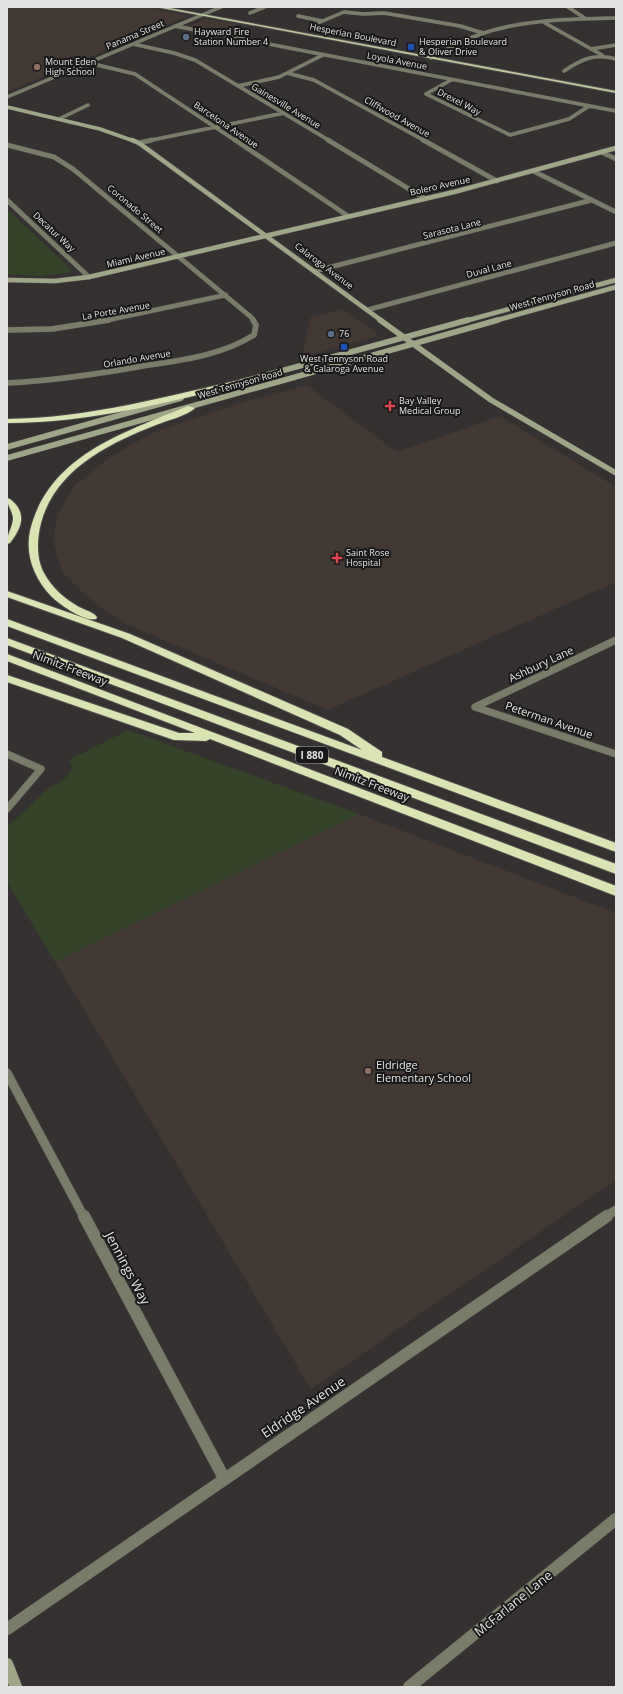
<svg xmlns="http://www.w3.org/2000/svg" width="623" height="1694" font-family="'Open Sans',sans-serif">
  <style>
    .built { fill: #413834 }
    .green { fill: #344327 }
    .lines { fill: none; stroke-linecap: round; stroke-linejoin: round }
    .street-far5-casing { stroke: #504d4c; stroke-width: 4 }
    .street-far4-casing { stroke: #504d4c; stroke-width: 5.5 }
    .street-far3-casing { stroke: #504d4c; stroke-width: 6 }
    .street-far2-casing { stroke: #504d4c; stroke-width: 8 }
    .street-far1-casing { stroke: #504d4c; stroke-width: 10 }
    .street-casing { stroke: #504d4c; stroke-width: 13 }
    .secondary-far3-casing { stroke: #504d4c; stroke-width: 4 }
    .secondary-far2-casing { stroke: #504d4c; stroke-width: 5.5 }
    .secondary-far1-casing { stroke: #504d4c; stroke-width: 6 }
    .secondary-casing { stroke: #504d4c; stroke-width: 13 }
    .primary-casing { stroke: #504d4c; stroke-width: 2 }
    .highway-casing { stroke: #504d4c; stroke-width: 2 }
    .street-far5 { stroke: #787c69; stroke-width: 3.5 }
    .street-far4 { stroke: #787c69; stroke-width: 4.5 }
    .street-far3 { stroke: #787c69; stroke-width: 5.5 }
    .street-far2 { stroke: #787c69; stroke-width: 7 }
    .street-far1 { stroke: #787c69; stroke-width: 9 }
    .street { stroke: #787c69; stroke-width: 12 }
    .secondary-far3 { stroke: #9fa687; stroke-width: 3.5 }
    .secondary-far2 { stroke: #9fa687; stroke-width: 4.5 }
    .secondary-far1 { stroke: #9fa687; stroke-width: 5.5 }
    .secondary { stroke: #9fa687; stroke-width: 12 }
    .primary { fill: #bdc79e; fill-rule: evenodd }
    .highway { fill: #d9e4b2; fill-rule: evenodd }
    .service-dot { fill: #5c6f8a; stroke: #1a1919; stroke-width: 1.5 }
    .transit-dot { fill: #1a4fb4; stroke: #1a1919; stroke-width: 1.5 }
    .education-dot { fill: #8d6e63; stroke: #1a1919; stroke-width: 1.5 }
    .health-dot { fill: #e0444e; stroke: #1a1919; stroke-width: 1.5 }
    .labels { text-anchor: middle; stroke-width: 4; stroke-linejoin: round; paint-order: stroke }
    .far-poi-label { font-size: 9px; fill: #e2e1e0; stroke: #1a1919; text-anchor: start }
    .far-street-label { font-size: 9px; fill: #e2e1e0; stroke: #1a1919 }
    .shield { fill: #1a1919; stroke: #a6a5a4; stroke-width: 1 }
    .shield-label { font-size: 10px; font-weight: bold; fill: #e2e1e0 }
    .street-label { font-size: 11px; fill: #e2e1e0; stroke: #1a1919 }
    .poi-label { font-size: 11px; fill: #e2e1e0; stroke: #1a1919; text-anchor: start }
    .near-street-label { font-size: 13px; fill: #e2e1e0; stroke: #1a1919 }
  </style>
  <rect width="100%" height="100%" fill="#343130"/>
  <path class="built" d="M 7,7 L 145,7 L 188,16 L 7,92 Z
    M 206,19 L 209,19 L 238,24 L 221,32 L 190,26 Z
    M 343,309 L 375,332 L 377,336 L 302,357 L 310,318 Z
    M 307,385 L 397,452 L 500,416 L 616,487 L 616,582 L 328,710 L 123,623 L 90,599 L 63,574 L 53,542 L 58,513 L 75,485 L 110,457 L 154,432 L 247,401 Z
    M 359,814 L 616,913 L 616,1180 L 311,1389 L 55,962 Z"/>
  <path class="green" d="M 7,209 L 71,269 L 69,273 L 39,276 L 7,274 Z
    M 128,730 L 359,814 L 55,962 L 7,882 L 7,826 C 21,815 32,804 44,792 C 55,783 65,783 72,768 L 69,760 Z"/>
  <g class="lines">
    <g class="street-far5-casing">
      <path id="street-far5" d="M 568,7 L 586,19
        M 250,13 L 265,7
        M 298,16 L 322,21
        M 545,23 L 602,55
        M 313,25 L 344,12 L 363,14 L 384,13 L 460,26 L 483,33
        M 175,26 L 616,111
        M 133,44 L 174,53 L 195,60 L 330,141
        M 591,49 L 616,45
        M 431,58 C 447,49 464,40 481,34 C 524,19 572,19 616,18
        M 89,63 L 135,74 L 236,141
        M 564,71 C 582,59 594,53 616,59
        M 287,73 L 314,80 L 425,141
        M 451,80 L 426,94 L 510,135 L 569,119 L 589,106
        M 238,86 L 279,77 L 323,55
        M 7,97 L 221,7
        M 59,119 L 88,105
        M 147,141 L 284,113"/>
    </g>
    <g class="street-far4-casing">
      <path id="street-far4" d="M 235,140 L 348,216
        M 328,140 L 424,198
        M 423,140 L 497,181
        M 139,143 L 152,140
        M 7,145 L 54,157 L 73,169 L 251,317 L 254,321
        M 601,152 L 616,159
        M 533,171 L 616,212
        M 7,200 L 89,277
        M 315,271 L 592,200
        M 367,310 L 616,243
        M 103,321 L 226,295"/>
    </g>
    <g class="street-far3-casing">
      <path id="street-far3" d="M 7,330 L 52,329 L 109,320
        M 7,383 C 53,381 98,374 143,366 C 182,360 220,356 254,335 L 256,325 L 253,320"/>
    </g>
    <g class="street-far2-casing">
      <path id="street-far2" d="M 475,707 L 616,640
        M 475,707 L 616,754
        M 7,754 L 41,769 L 7,809"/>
    </g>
    <g class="street-far1-casing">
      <path id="street-far1" d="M 7,1073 L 84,1217
        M 605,1217 L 616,1210"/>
    </g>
    <g class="street-casing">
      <path id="street" d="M 84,1216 L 224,1478
        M 7,1629 L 607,1216
        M 409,1687 L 616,1519"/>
    </g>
    <g class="secondary-far3-casing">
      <path id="secondary-far3" d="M 7,107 L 100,129 L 134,141"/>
    </g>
    <g class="secondary-far2-casing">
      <path id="secondary-far2" d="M 132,140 L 139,143 L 382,321
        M 7,280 L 55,281 L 89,277 L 454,192 L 616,148
        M 465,321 L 616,280
        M 494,321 L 616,287"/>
    </g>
    <g class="secondary-far1-casing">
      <path id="secondary-far1" d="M 380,320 L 491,400 L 616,473
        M 241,382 L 468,320
        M 7,447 L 181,398
        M 7,458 L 498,320"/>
    </g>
    <g class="secondary-casing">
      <path id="secondary" d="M 7,1664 L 16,1687"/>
    </g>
    <g class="primary-casing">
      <path id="primary" d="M 156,7 L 164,7 L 616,91 L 616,93 Z"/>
    </g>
    <g class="highway-casing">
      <path id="highway" d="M 248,378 L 251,378 L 251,382 C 170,402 90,423 7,423 L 7,419 C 90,418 168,396 248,378 Z
        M 188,406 L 195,408 C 187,416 168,420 156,425 C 109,443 55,470 41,523 C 37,539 36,558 44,573 C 52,588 65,599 79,607 C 85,610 93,612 97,617 L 96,619 C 84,622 59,604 51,596 C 33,577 24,552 31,527 C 51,454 126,432 188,406 Z
        M 7,498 C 11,499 14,502 17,506 C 26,519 19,531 10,543 L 7,544 C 7,533 12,529 13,519 C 13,511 7,506 7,498 Z
        M 7,591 L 130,634 L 348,729 L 382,752 L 382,757 L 616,843 L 616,852 L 7,626 L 7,619 L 362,750 L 340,735 L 122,638 L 7,597 Z
        M 7,638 L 616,864 L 616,874 L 7,645 Z
        M 7,654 L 616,886 L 616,896 L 210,739 L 206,741 L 174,740 L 7,682 L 7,675 L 179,733 L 195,733 L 7,661 Z"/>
    </g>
    <use href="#street-far5" class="street-far5"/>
    <use href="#street-far4" class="street-far4"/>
    <use href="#street-far3" class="street-far3"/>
    <use href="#street-far2" class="street-far2"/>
    <use href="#street-far1" class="street-far1"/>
    <use href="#street" class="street"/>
    <use href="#secondary-far3" class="secondary-far3"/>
    <use href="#secondary-far2" class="secondary-far2"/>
    <use href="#secondary-far1" class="secondary-far1"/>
    <use href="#secondary" class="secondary"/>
    <use href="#primary" class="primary"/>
    <use href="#highway" class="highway"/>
  </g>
  <g class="service-dot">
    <circle cx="186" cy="37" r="4"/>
    <circle cx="331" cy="334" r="4"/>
  </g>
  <g class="transit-dot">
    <rect x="407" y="43" width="8" height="8" rx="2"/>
    <rect x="340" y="343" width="8" height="8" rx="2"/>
  </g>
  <g class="education-dot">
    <circle cx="37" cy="67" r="4"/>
    <circle cx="368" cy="1071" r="4"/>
  </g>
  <g class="health-dot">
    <path d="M388 400h4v4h4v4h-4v4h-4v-4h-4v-4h4z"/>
    <path d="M335 552h4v4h4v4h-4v4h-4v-4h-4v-4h4z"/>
  </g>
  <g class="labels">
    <g class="far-poi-label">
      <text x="194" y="35">Hayward Fire<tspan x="194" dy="10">Station Number 4</tspan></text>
      <text x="419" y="45">Hesperian Boulevard<tspan x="419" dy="10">&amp; Oliver Drive</tspan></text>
      <text x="45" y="65">Mount Eden<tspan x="45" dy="10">High School</tspan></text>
      <text x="339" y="337">76</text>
      <text x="344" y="362" text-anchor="middle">West Tennyson Road<tspan x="344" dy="10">&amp; Calaroga Avenue</tspan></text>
      <text x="399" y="404">Bay Valley<tspan x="399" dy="10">Medical Group</tspan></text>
      <text x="346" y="556">Saint Rose<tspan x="346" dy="10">Hospital</tspan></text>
    </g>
    <g class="far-street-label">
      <text transform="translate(135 35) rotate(-23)" y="3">Panama Street</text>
      <text transform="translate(353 35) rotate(11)" y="3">Hesperian Boulevard</text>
      <text transform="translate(397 61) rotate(11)" y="3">Loyola Avenue</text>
      <text transform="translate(459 102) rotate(27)" y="3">Drexel Way</text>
      <text transform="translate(286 106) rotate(31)" y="3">Gainesville Avenue</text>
      <text transform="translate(397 117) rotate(29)" y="3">Cliffwood Avenue</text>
      <text transform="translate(226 125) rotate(34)" y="3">Barcelona Avenue</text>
      <text transform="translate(440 186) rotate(-13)" y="3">Bolero Avenue</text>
      <text transform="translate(135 209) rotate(40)" y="3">Coronado Street</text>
      <text transform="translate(452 229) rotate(-14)" y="3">Sarasota Lane</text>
      <text transform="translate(54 232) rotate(43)" y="3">Decatur Way</text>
      <text transform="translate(136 258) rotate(-13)" y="3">Miami Avenue</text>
      <text transform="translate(324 266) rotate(37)" y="3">Calaroga Avenue</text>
      <text transform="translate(489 269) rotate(-15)" y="3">Duval Lane</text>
      <text transform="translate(552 296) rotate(-16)" y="3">West Tennyson Road</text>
      <text transform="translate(116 311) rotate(-10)" y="3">La Porte Avenue</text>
      <text transform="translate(137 359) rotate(-10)" y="3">Orlando Avenue</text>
      <text transform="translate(240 384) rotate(-16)" y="3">West Tennyson Road</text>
    </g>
    <rect class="shield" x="296" y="747" width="32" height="16" rx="3"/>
    <g class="shield-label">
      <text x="312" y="759">I 880</text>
    </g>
    <g class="street-label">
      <text transform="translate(541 664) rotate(-25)" y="4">Ashbury Lane</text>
      <text transform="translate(70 668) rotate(21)" y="4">Nimitz Freeway</text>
      <text transform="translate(549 720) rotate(19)" y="4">Peterman Avenue</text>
      <text transform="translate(372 784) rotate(21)" y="4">Nimitz Freeway</text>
    </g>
    <g class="poi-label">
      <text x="376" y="1069">Eldridge<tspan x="376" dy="13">Elementary School</tspan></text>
    </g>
    <g class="near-street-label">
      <text transform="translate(128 1268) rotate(62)" y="5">Jennings Way</text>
      <text transform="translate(303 1407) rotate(-34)" y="5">Eldridge Avenue</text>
      <text transform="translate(513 1603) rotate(-39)" y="5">McFarlane Lane</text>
    </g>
  </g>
  <rect width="623" height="1694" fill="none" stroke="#e2e1e0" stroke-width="16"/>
</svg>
